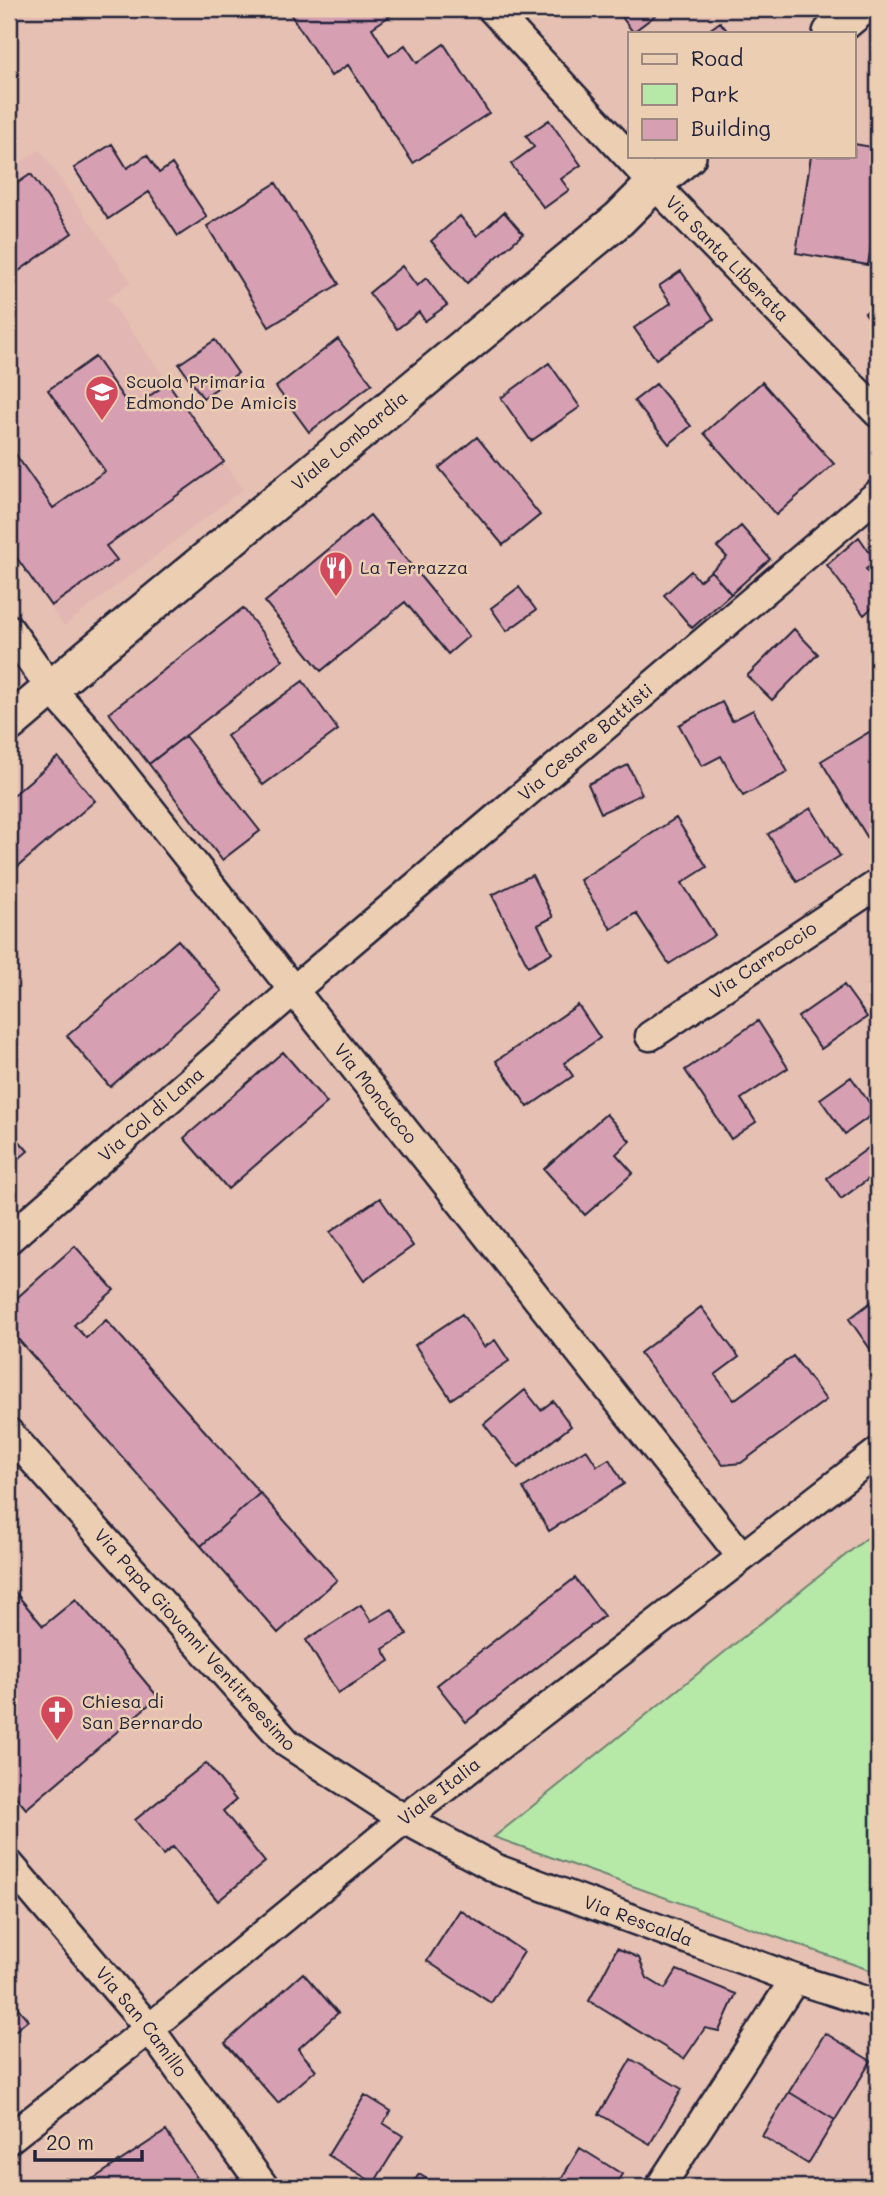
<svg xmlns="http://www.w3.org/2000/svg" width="887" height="2196" font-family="Mali,sans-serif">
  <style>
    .built { fill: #e2b6b2 }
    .green { fill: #b6e8a8; stroke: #6c8572; stroke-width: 2 }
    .building { fill: #d7a0b2; stroke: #22223b; stroke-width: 2 }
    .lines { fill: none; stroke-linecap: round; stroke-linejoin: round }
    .minor-casing { stroke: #22223b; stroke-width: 33 }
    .tertiary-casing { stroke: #22223b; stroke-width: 40 }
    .minor { stroke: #ecceb2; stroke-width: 28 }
    .tertiary { stroke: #ecceb2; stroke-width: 35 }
    .labels { text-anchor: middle; stroke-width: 5; stroke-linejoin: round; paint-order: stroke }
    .street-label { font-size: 18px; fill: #22223b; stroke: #ecceb2 }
    .poi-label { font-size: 18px; fill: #22223b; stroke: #ecceb2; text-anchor: start }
  </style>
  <rect width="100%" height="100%" fill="#e6c0b2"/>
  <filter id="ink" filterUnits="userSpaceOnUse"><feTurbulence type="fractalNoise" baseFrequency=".0143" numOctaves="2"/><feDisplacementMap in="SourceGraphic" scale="14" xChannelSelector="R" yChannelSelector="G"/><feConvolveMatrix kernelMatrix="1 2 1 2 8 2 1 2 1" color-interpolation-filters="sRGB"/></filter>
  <g filter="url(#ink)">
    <path class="built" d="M 40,150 L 131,282 L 108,298 L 243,489 L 64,626 L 13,553 L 9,554 L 9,170 Z"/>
    <path class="green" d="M 878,1529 L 878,1973 L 494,1837 Z"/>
    <path class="building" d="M 287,9 L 400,9 L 372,28 L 389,56 L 405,45 L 417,63 L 444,44 L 489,113 L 413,163 L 348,65 L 331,76 Z
      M 616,9 L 664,9 L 633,32 Z
      M 720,22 L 729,33 L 705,33 Z
      M 549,120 L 581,165 L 561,179 L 569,190 L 544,208 L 511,164 L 534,147 L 526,136 Z
      M 112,144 L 127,168 L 147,155 L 159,173 L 172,164 L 207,217 L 178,236 L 149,192 L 108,219 L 74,168 Z
      M 854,144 L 878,148 L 878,216 L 876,215 L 868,265 L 796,253 L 811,156 L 854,156 Z
      M 31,174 L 72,233 L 9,278 L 9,189 Z
      M 276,183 L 339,284 L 269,327 L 207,226 Z
      M 504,212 L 523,234 L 467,283 L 431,241 L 460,216 L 477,236 Z
      M 402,266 L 417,286 L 426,278 L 447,305 L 425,321 L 419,312 L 397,329 L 369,293 Z
      M 681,271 L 714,319 L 656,359 L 634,328 L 671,303 L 659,286 Z
      M 878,303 L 878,330 L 865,313 Z
      M 338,339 L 372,384 L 309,432 L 276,387 Z
      M 215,340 L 238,373 L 203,398 L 179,364 Z
      M 95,357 L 131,409 L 168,383 L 224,462 L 106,546 L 117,560 L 51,606 L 9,547 L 9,445 L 53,508 L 105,471 L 48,390 Z
      M 549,363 L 580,407 L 531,441 L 501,398 Z
      M 762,382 L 834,464 L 776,515 L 704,433 Z
      M 656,384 L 691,426 L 669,444 L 634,401 Z
      M 477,437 L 540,515 L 503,545 L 439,468 Z
      M 370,515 L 469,636 L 448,654 L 405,602 L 321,671 L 265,602 Z
      M 741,526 L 770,559 L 731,594 L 711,571 L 727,557 L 717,547 Z
      M 859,537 L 876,562 L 866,569 L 878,586 L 878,602 L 864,615 L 827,565 Z
      M 691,571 L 699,581 L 711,571 L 731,594 L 692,628 L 664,595 Z
      M 519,587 L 536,610 L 507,631 L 491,608 Z
      M 243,608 L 283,660 L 149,764 L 109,713 Z
      M 794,629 L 818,654 L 772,700 L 747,676 Z
      M 303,681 L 338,730 L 263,785 L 227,736 Z
      M 722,702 L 732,721 L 753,710 L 788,772 L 743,796 L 721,756 L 702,766 L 679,725 Z
      M 871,731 L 878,743 L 878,834 L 869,840 L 821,761 Z
      M 185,736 L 260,831 L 222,860 L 149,764 Z
      M 58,757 L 95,801 L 9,874 L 9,799 Z
      M 628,765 L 642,794 L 601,813 L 588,784 Z
      M 811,808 L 840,856 L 797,882 L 768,834 Z
      M 676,818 L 707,867 L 682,883 L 715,935 L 669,964 L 636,913 L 611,929 L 580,880 Z
      M 532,875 L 553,917 L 538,925 L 552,953 L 528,966 L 492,895 Z
      M 178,940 L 222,991 L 110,1087 L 67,1036 Z
      M 844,985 L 867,1017 L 821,1049 L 798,1017 Z
      M 578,1005 L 600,1038 L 564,1063 L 573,1076 L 528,1107 L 496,1061 Z
      M 758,1021 L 788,1068 L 741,1099 L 756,1122 L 731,1139 L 685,1070 Z
      M 283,1052 L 327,1103 L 228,1189 L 184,1138 Z
      M 851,1077 L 876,1112 L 845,1134 L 820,1099 Z
      M 606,1114 L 630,1141 L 616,1154 L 633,1173 L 585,1215 L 544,1169 Z
      M 9,1129 L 28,1151 L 9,1167 Z
      M 878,1141 L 878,1172 L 841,1199 L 827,1178 Z
      M 380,1198 L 413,1246 L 364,1281 L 330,1232 Z
      M 75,1246 L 114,1290 L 74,1325 L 86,1338 L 106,1320 L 260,1493 L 201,1546 L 9,1329 L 9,1305 Z
      M 878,1297 L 878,1360 L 849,1319 Z
      M 701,1307 L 739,1357 L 715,1375 L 734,1400 L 793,1356 L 826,1400 L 741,1463 L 723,1465 L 640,1353 Z
      M 462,1314 L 484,1347 L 495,1340 L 509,1361 L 451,1399 L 415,1345 Z
      M 525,1390 L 541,1410 L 553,1401 L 571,1426 L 518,1468 L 484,1424 Z
      M 586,1449 L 597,1466 L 609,1459 L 624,1484 L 549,1531 L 523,1488 Z
      M 260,1493 L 337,1580 L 278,1633 L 201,1546 Z
      M 575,1578 L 604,1616 L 466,1722 L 437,1685 Z
      M 9,1585 L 43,1626 L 76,1599 L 158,1697 L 26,1809 L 9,1788 Z
      M 361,1605 L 371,1621 L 392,1609 L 407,1634 L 383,1649 L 390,1661 L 338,1693 L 306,1640 Z
      M 206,1763 L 236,1800 L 223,1811 L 265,1862 L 218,1901 L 173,1847 L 163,1855 L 135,1820 Z
      M 460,1910 L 524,1952 L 491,2003 L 427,1961 Z
      M 617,1948 L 639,1958 L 647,1978 L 665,1989 L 677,1970 L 736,1994 L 719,2031 L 705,2028 L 684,2059 L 589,2001 Z
      M 303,1973 L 338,2013 L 298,2049 L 316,2070 L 278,2103 L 225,2043 Z
      M 9,1997 L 28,2020 L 9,2036 Z
      M 825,2033 L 871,2061 L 835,2120 L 789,2092 Z
      M 631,2059 L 682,2089 L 650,2144 L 599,2114 Z
      M 789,2092 L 835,2120 L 808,2164 L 762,2136 Z
      M 365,2095 L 391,2111 L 383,2123 L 403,2136 L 374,2183 L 328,2155 Z
      M 166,2131 L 203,2187 L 81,2187 Z
      M 580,2148 L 622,2174 L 614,2187 L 556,2187 Z
      M 419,2174 L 440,2187 L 410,2187 Z"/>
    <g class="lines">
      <g class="minor-casing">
        <g id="minor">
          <path id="s1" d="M 492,9 L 654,184 L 878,413"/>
          <path id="s2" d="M 9,629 L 51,689 L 86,728 L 742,1557"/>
          <path id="s3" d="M 650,1036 L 878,884"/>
          <path id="s4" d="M 9,1239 L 294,990 L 878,494"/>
          <path id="s5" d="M 9,1433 L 287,1743 L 404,1819 L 499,1870 L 795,1979 L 878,2005"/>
          <path id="s6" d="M 9,1864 L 149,2028 L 264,2187"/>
          <path id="s7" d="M 9,2139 L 156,2023 L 404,1819 L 878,1452"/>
          <path d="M 660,2187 L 795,1979"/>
        </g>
      </g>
      <g class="tertiary-casing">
        <g id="tertiary">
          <path d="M 831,33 L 860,9"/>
          <path id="s8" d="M 9,724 L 89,656 L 619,219 L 654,184 L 688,156"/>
        </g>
      </g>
      <use href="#minor" class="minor"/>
      <use href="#tertiary" class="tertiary"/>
    </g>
  </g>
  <defs>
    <g id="school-pin" transform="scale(1.75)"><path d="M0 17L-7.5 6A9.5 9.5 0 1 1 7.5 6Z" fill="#d1495b" stroke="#ecceb2"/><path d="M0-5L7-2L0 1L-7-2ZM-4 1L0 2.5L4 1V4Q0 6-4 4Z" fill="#fff"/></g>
    <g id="restaurant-pin" transform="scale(1.75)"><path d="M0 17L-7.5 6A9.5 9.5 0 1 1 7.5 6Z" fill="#d1495b" stroke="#ecceb2"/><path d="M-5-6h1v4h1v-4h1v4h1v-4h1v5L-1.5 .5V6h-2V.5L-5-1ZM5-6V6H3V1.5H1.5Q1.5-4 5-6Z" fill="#fff"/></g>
    <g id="church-pin" transform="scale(1.75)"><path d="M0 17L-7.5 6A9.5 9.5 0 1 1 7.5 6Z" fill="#d1495b" stroke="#ecceb2"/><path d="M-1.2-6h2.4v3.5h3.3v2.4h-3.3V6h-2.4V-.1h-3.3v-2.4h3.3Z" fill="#fff"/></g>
  </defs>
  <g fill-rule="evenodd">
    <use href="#school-pin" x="102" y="392"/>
    <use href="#restaurant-pin" x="336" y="568"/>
    <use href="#church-pin" x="57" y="1712"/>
  </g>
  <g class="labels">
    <g class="street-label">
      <text dy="6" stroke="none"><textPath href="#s1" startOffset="343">Via Santa Liberata</textPath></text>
      <text dy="6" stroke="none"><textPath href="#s8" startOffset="443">Viale Lombardia</textPath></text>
      <text dy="6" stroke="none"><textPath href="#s4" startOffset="761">Via Cesare Battisti</textPath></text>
      <text dy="6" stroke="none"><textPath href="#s3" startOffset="136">Via Carroccio</textPath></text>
      <text dy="6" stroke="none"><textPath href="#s2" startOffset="592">Via Moncucco</textPath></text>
      <text dy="6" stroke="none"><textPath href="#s4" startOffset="189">Via Col di Lana</textPath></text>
      <text dy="6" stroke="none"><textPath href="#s5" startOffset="278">Via Papa Giovanni Ventitreesimo</textPath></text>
      <text dy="6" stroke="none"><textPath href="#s7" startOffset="553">Viale Italia</textPath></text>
      <text dy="6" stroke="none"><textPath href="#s5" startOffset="812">Via Rescalda</textPath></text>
      <text dy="6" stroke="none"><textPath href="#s6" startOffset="206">Via San Camillo</textPath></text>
    </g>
    <g class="poi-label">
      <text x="126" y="388">Scuola Primaria<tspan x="126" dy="21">Edmondo De Amicis</tspan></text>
      <text x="360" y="574">La Terrazza</text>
      <text x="82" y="1708">Chiesa di<tspan x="82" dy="21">San Bernardo</tspan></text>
    </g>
  </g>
  <rect width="887" height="2196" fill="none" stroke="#ecceb2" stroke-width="35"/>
  <rect x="18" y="18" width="852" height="2161" fill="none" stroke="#22223b" stroke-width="2.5" filter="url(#ink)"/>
  <rect x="628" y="32" width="228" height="126" fill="#ecceb2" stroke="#9b8982" stroke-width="2"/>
  <rect x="642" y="54" width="35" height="10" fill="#ecceb2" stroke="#9b8982" stroke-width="2"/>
  <text x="691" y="66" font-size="21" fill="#22223b">Road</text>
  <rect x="642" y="84" width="35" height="21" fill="#b6e8a8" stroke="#9b8982" stroke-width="2"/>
  <text x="691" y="102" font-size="21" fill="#22223b">Park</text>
  <rect x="642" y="119" width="35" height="21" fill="#d7a0b2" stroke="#9b8982" stroke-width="2"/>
  <text x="691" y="136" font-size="21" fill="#22223b">Building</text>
  <path d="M35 2150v10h107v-10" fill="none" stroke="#22223b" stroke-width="3.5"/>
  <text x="46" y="2150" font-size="21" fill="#22223b" stroke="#ecceb2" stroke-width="5" paint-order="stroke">20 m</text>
</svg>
